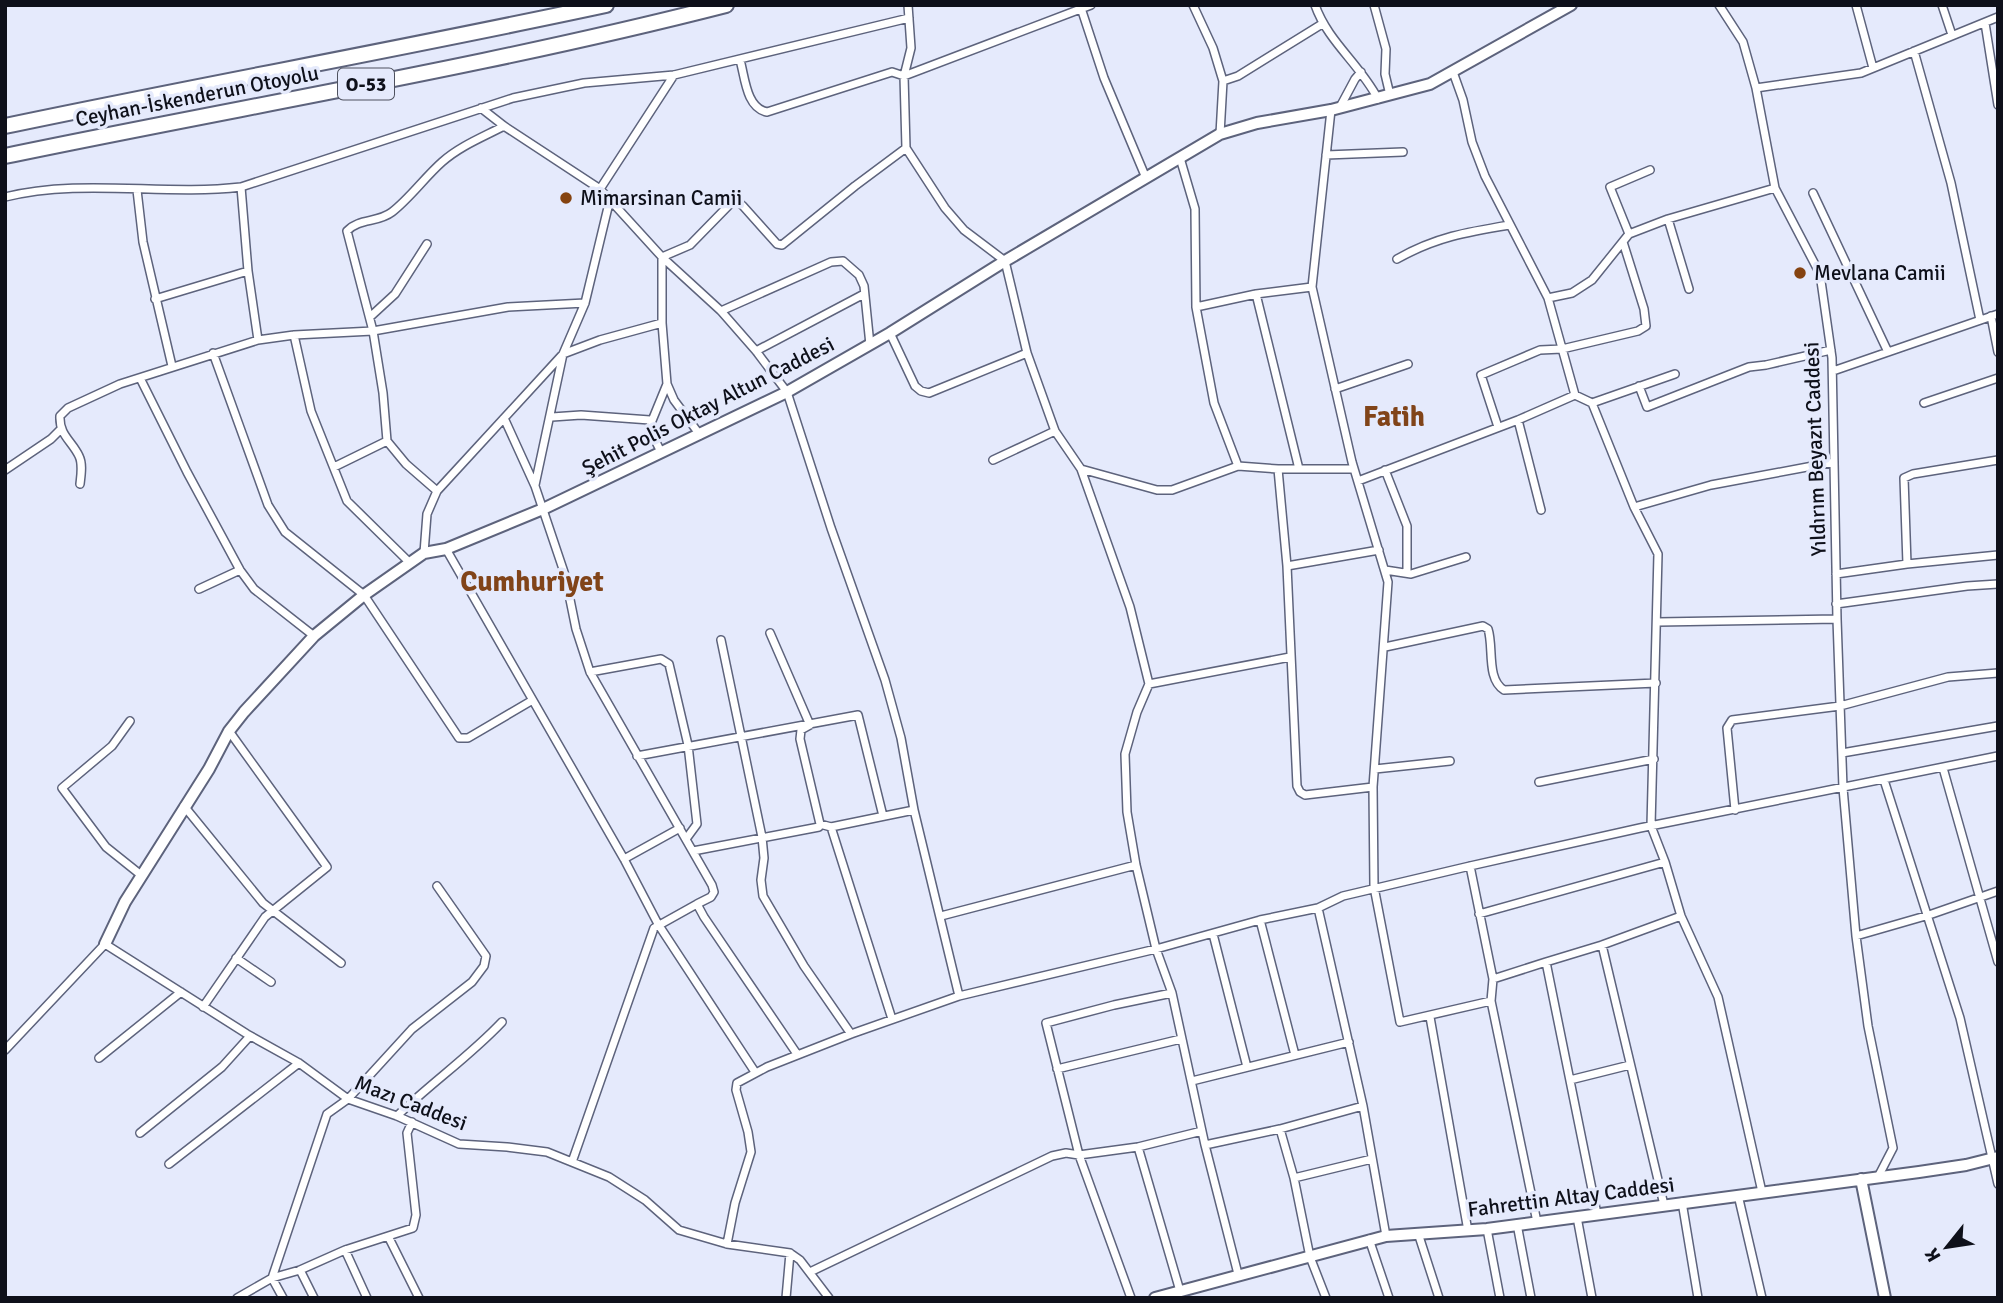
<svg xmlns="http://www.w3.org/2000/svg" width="2003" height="1303" font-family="Signika,sans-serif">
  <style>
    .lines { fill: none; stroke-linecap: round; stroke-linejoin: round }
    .street-casing { stroke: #5d637c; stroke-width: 10 }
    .secondary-casing { stroke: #5d637c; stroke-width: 14 }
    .highway-casing { stroke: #5d637c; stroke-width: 18 }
    .street { stroke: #fff; stroke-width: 7 }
    .secondary { stroke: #fff; stroke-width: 10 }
    .highway { stroke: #fff; stroke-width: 14 }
    .poi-dot { fill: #854310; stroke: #e5eafc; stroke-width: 2.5 }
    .labels { text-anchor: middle; stroke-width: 7; stroke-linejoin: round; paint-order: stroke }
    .shield { fill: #e5eafc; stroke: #4e515e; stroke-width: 2 }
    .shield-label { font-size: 19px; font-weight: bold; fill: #0e101a }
    .street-label { font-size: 21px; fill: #0e101a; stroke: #e5eafc }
    .poi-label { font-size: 21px; fill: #0e101a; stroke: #e5eafc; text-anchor: start }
    .district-label { font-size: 28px; font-weight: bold; fill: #814419; stroke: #e5eafc }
  </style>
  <rect width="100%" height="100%" fill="#e5eafc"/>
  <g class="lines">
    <g class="street-casing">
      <path id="street" d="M 908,5 L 911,48 L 904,76 L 906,148 L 945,208 L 964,230 L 1005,261 L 1027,353 L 1055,431 L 1081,469 L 1130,607 L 1149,684 L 1137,712 L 1125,754 L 1127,812 L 1136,865 L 1156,949 L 1172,993 L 1205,1145 L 1238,1274
        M 1080,5 L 1104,78 L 1146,178
        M 1193,5 L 1213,48 L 1223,81 L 1220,134
        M 1315,5 C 1328,42 1360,64 1378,99
        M 1374,5 L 1386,49 L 1385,74 L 1390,95
        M 1719,5 L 1743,42 L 1756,88 L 1775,188 L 1820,274 L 1832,358 L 1837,619 L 1843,788 L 1856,936 L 1868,1026 L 1893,1148 L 1878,1177
        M 1856,5 L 1873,68
        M 1942,5 L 1952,35
        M 1985,23 L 1998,105
        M 1914,51 L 1951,183 L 1980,320
        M 740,60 C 745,77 746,108 767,112 L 892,72 L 904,76 L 1091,5
        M 1453,72 L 1463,100 L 1472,142 L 1485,176 L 1548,298
        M 1223,81 L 1238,76 L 1322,24
        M 1756,88 L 1861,73 L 1998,17
        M 1340,107 L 1355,79 L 1361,72
        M 481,108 L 504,126 L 600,189 L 662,257 L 690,245 L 733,201 L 737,201 L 743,206 L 777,244 L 782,245 L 855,186 L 906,148
        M 1331,110 L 1312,287 L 1352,462 L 1388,582 L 1373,787 L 1374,887 L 1400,1022 L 1491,1001
        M 1326,155 L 1403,152
        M 1180,158 L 1195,209 L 1196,307
        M 600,189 L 674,75
        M 137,190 L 143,242 L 172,366
        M 1813,193 L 1888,352
        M 5,197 C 82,178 163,196 241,187
        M 1668,219 L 1689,289
        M 1629,234 L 1610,187 L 1650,170
        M 662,257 L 721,311 L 756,351 L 787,392 L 831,528 L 885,680 L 901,738 L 914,810 L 959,996
        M 662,257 L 662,323 L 667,384 L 674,400 L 700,435
        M 1397,259 C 1436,237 1467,232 1510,225
        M 1256,294 L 1299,469
        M 155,299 L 248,271
        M 721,311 L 831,262 L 843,261 L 859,275 L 864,286 L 870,345
        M 1991,316 L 1998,352
        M 370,317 L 395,294 L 427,244
        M 890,333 L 915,386 L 921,391 L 929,393 L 1027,353
        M 294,335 L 311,411 L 347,501 L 410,563
        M 258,340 L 248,271 L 241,187 L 513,98 L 584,83 L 674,75 L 909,18
        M 756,351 L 864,294
        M 213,353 L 268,505 L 285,532 L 364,595 L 459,738 L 468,738 L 531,701
        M 1833,371 L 1998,314
        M 140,378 L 187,472 L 240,570 L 254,589 L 314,636
        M 1639,386 L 1647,407 L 1749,367 L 1766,365 L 1831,350
        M 1335,389 L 1408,364
        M 1575,395 L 1548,298 L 1572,293 L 1592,280 L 1629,234 L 1668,219 L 1775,188
        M 1592,403 L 1675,374
        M 1924,403 L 1998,378
        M 552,417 L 581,415 L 650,420
        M 504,418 L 535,486 L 565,575 L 576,629 L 590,672 L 712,885 L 714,892 L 711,897 L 697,904 L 704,917 L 797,1054
        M 1518,420 L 1541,510
        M 1498,427 L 1481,375 L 1540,350 L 1562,349 L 1638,331 L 1646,326 L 1644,309 L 1623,242
        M 661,452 L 649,428 L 667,384
        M 993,460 L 1055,431
        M 1238,466 L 1214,403 L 1196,307 L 1256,294 L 1312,287
        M 334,467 L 387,441
        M 1081,469 L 1157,490 L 1172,490 L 1238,466 L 1278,469 L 1354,469
        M 1278,469 L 1287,566 L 1297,786 L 1300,792 L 1305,795 L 1373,787
        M 5,470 L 51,439 L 60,430
        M 1385,470 L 1407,526 L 1407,573
        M 1358,481 L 1518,420 L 1575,395 L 1592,403 L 1634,507 L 1658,554 L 1651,826 L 1665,862 L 1681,916 L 1718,997 L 1762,1192
        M 80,484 C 81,475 83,464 79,456 C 72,441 59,435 60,416 L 68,408 L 120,384 L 258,340 L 294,335 L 373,331 L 508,307 L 585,303
        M 535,485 L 563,354 L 600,340 L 662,323
        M 437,491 L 406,464 L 387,441 L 383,393 L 373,331 L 347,231 C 359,218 378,223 392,212 C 410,198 425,177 442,162 C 460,146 483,137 504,126
        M 1634,507 L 1711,485 L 1834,462
        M 446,549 L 624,859 L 658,924 L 755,1072
        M 424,553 L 427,514 L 437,491 L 563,354 L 585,303 L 610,199
        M 1907,564 L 1904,478 L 1913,474 L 1998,460
        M 1287,566 L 1379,550
        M 1385,570 L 1411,574 L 1466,557
        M 1836,574 L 1907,564 L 1998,555
        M 199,589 L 240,570
        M 1836,604 L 1967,586 L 1998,584
        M 1658,622 L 1837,619
        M 770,633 L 810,725 L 801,730 L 800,739 L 820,824
        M 721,640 L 762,837 L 764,858 L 761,880 L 763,896 L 804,966 L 851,1034 L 767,1067 L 737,1083 L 736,1090 L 748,1132 L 751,1152 L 735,1203 L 727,1244
        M 1385,647 L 1483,626 L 1488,629 C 1494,647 1486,679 1504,690 L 1656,683
        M 590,672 L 661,659 L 669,664 L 688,745 L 697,824 L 686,839
        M 1149,684 L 1290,657
        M 130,721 L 112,746 L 62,788 L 106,847 L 141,875
        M 1842,753 L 1998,726
        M 637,756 L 858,715 L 883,816
        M 1943,768 L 1998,962
        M 1375,769 L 1450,761
        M 1884,780 L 1960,1018 L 1998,1184
        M 1539,782 L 1654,759
        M 184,806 L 263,903 L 341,963
        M 1735,810 L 1727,728 L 1732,720 L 1840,706 L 1948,677 L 1998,673
        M 831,827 L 892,1019
        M 693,851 L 819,827 L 820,824 L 831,827 L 914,810
        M 624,859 L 680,828
        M 1470,866 L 1493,979 L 1491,1001 L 1537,1222
        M 1479,914 L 1665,862
        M 941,916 L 1136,865
        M 1260,920 L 1295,1055
        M 1213,934 L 1247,1067
        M 1856,936 L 1929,915 L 1998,891
        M 1602,945 L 1664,1205
        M 236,958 L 271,982
        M 1546,962 L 1602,945 L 1681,916
        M 1493,979 L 1546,962 L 1597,1214
        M 203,1007 L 265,917 L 327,867 L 229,731
        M 1430,1017 L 1468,1231
        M 851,1034 L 959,996 L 1156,949 L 1260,920 L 1318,908
        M 5,1050 L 105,944 L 247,1034 L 299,1063 L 348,1099 L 397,1116 L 459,1144 L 507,1147 L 547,1152 L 609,1177 L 645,1200 L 679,1230 L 727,1244 L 790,1253 L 800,1260 L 829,1298
        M 99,1058 L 181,992
        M 1057,1069 L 1181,1039
        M 1570,1080 L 1630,1065
        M 1192,1081 L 1349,1042
        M 397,1116 C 431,1083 470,1056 502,1022
        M 1280,1129 L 1294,1178 L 1310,1257 L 1326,1298
        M 140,1133 L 222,1067 L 250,1036
        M 1205,1145 L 1280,1129 L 1363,1106
        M 1138,1147 L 1180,1291
        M 572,1162 L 654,928 L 697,904
        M 169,1164 L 299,1063
        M 1294,1178 L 1372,1159
        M 1738,1195 L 1762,1298
        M 1682,1202 L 1698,1298
        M 1577,1217 L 1592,1298
        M 1517,1224 L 1531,1298
        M 1487,1229 L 1500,1298
        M 1418,1233 L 1439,1298
        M 1386,1236 L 1363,1106 L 1318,908 L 1343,896 L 1470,866 L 1640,828 L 1998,756
        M 389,1238 L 419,1298
        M 1369,1239 L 1389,1298
        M 345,1250 L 367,1298
        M 300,1270 L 314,1298
        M 810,1272 L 1052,1156 L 1066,1153 L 1079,1155 L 1138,1147 L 1202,1131
        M 237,1298 L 272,1278 L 300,1270 L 345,1250 L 413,1228 L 416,1215 L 407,1133 L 412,1122
        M 283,1298 L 272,1278 L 327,1114 L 348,1099 L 412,1029 L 472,982 L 484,966 L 486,956 L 437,886
        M 786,1298 L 790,1253
        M 1131,1298 L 1079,1155 L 1046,1023 L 1114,1005 L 1172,993"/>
    </g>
    <g class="secondary-casing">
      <path id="secondary" d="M 105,944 L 125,902 L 209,769 L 229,731 L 244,712 L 314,636 L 364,595 L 424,553 L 446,549 L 543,509 L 787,392 L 890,333 L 1005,261 L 1220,134 L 1257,123 L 1331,110 L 1430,84 L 1571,5
        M 1861,1179 L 1885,1298
        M 1155,1298 L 1386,1236 L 1487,1229 L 1919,1172 L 1966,1165 L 1998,1157"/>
    </g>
    <g class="highway-casing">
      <path id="highway" d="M 5,126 C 205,84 406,48 606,5
        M 5,156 C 245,106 488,66 726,5"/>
    </g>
    <use href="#street" class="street"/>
    <use href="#secondary" class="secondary"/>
    <use href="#highway" class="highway"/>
  </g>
  <g class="poi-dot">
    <circle cx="566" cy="198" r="7"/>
    <circle cx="1800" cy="273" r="7"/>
  </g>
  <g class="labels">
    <rect class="shield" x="338" y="68.5" width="56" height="31" rx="5"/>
    <g class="shield-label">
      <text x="366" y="91">O-53</text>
    </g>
    <g class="street-label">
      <text transform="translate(197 96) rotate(-11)" y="7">Ceyhan-İskenderun Otoyolu</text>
      <text transform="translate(708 406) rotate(-27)" y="7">Şehit Polis Oktay Altun Caddesi</text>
      <text transform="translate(1815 449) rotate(-92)" y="7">Yıldırım Beyazıt Caddesi</text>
      <text transform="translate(411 1103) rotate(21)" y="7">Mazı Caddesi</text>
      <text transform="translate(1571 1197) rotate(-7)" y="7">Fahrettin Altay Caddesi</text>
    </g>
    <g class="poi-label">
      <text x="580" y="205">Mimarsinan Camii</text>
      <text x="1814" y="280">Mevlana Camii</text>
    </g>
    <g class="district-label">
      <text x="1394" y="426">Fatih</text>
      <text x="532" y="591">Cumhuriyet</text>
    </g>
  </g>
  <rect width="2003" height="1303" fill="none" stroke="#0e101a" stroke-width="14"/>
  <g transform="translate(1947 1247) rotate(240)" stroke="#e5eafc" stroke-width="5" paint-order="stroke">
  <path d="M0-5L12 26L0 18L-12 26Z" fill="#0e101a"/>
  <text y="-10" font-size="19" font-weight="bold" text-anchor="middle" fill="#0e101a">K</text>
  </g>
</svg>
